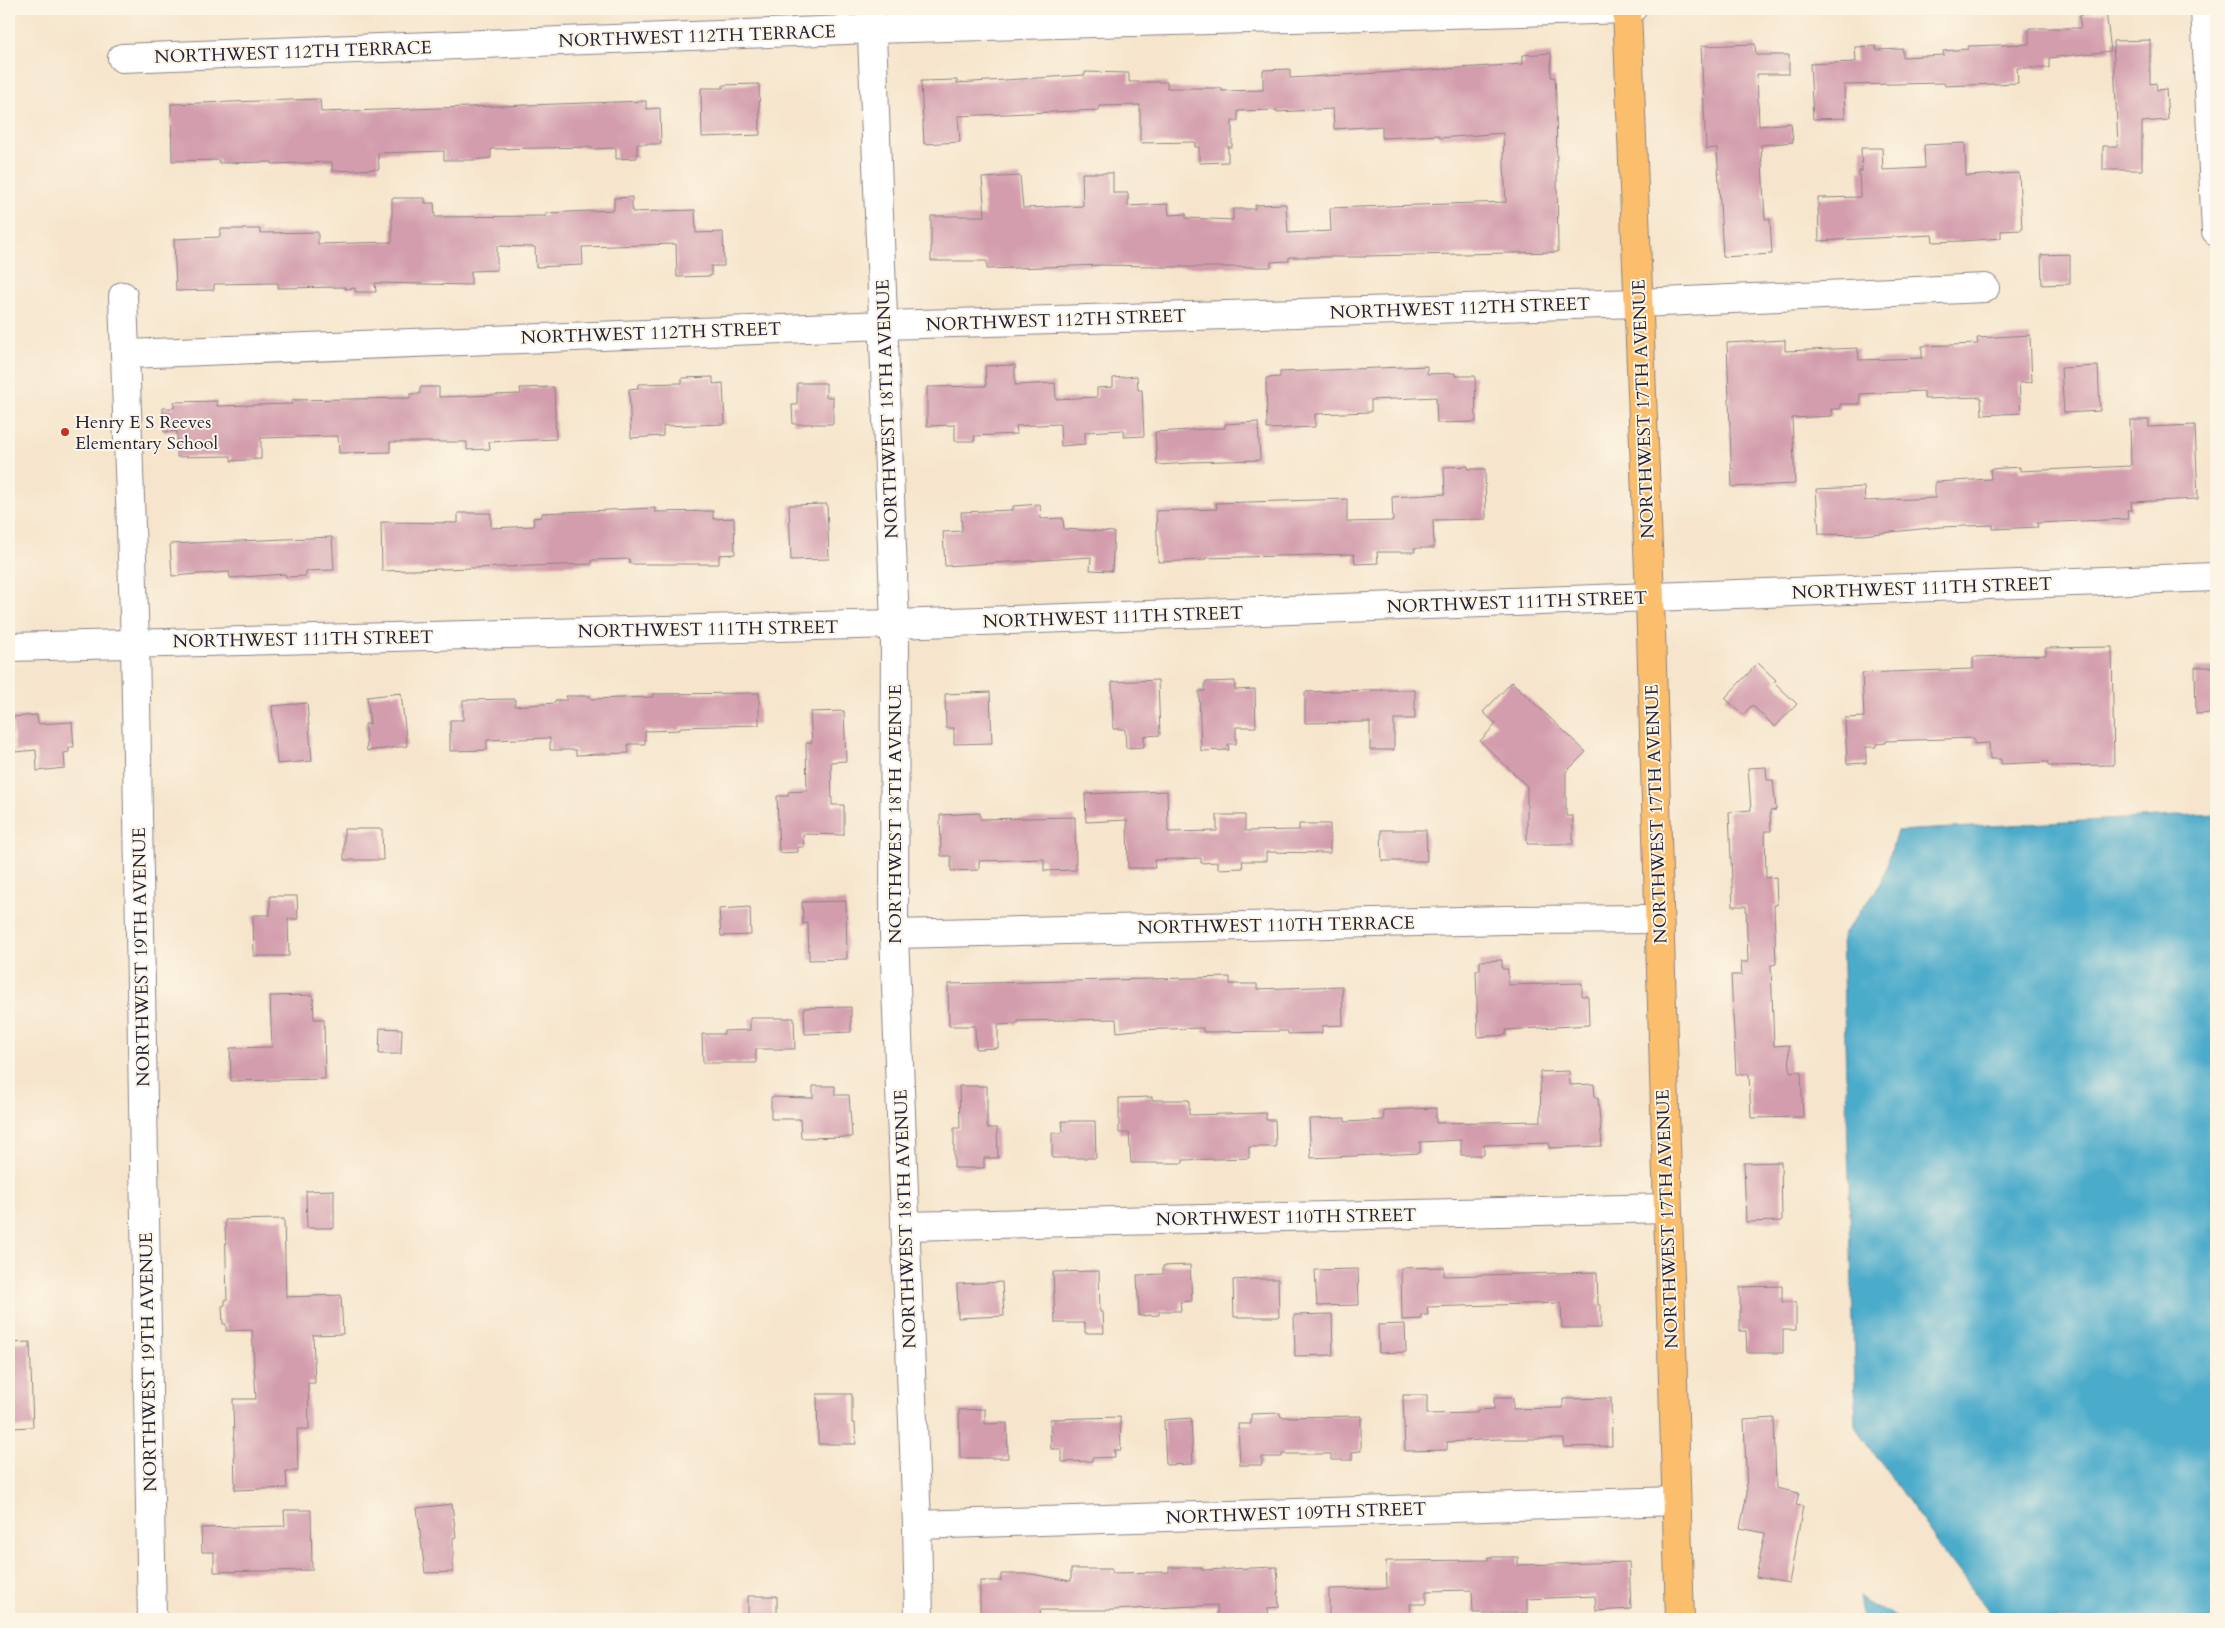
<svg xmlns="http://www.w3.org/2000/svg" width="2225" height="1628" font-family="Cardo,serif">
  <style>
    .water { fill: #4cabcb; stroke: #376683 }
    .building { fill: #d39dad }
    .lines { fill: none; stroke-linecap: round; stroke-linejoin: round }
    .minor-casing { stroke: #8c8484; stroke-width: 30 }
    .major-casing { stroke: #8c8484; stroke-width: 30 }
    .minor { stroke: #fff; stroke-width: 28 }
    .major { stroke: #fabe6d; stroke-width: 28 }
    .poi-dot { fill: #c8321e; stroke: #fcf5e5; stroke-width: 2 }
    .labels { text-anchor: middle; stroke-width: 4; stroke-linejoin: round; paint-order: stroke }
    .street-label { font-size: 18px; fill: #22223b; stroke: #fcf5e5 }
    .poi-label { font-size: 18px; fill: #22223b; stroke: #fcf5e5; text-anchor: start }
  </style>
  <rect width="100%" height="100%" fill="#fcf5e5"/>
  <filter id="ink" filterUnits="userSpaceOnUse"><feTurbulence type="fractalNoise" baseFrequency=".02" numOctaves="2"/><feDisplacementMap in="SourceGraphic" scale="10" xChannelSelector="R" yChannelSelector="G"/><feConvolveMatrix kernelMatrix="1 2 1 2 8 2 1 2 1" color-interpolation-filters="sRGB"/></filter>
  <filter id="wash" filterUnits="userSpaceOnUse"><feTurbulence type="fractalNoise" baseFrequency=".0096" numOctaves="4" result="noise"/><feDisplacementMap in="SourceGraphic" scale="20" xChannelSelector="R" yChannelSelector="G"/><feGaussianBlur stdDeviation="1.12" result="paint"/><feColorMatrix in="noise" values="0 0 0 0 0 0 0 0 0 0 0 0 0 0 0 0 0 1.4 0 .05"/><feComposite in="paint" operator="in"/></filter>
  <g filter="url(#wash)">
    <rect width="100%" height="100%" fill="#f6e5cc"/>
    <path class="water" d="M 2216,814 L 2216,1619 L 1995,1619 L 1938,1544 L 1856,1428 L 1842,936 L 1882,882 L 1897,831 Z
      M 1859,1597 L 1899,1619 L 1863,1619 Z"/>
    <g id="blocks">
      <path class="building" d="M 2106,12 L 2111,51 L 2049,58 L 2049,68 L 2017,68 L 2018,83 L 1945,86 L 1944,83 L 1844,85 L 1845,118 L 1813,119 L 1810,64 L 1856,62 L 1855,47 L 1876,46 L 1876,50 L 1903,49 L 1903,57 L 1944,55 L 1943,51 L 1968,49 L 1968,46 L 2029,44 L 2029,28 L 2081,28 L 2079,16 Z
        M 2150,40 L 2150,84 L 2156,83 L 2157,90 L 2166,89 L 2168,120 L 2142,122 L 2142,170 L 2103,170 L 2103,146 L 2118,146 L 2113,41 Z
        M 1755,44 L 1756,55 L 1789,55 L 1789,74 L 1757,74 L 1759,126 L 1791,123 L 1793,142 L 1761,145 L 1765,219 L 1770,219 L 1772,254 L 1723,257 L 1717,148 L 1706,149 L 1701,46 Z
        M 1551,53 L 1551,77 L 1555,77 L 1556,97 L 1558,252 L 1366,256 L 1366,257 L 1289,257 L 1289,261 L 1271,262 L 1271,267 L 1154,267 L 1154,266 L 1102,265 L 987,269 L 987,261 L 931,261 L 931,216 L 985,216 L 982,178 L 1020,176 L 1023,208 L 1083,206 L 1082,173 L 1113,173 L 1113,193 L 1128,193 L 1128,206 L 1168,204 L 1169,215 L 1186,214 L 1186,218 L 1233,220 L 1233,209 L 1255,209 L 1255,205 L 1286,204 L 1288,233 L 1331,231 L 1330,208 L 1506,202 L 1504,165 L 1503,133 L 1439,138 L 1439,135 L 1382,138 L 1382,126 L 1334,129 L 1333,109 L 1277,112 L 1277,110 L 1238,111 L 1238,121 L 1232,121 L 1232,147 L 1228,147 L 1228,162 L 1199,163 L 1199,147 L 1195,147 L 1195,142 L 1140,143 L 1140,105 L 1099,106 L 1099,110 L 958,116 L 960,142 L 924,144 L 921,81 L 957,80 L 957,83 L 1085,75 L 1085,72 L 1129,73 L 1129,82 L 1167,82 L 1167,88 L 1222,88 L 1222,91 L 1263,90 L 1263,70 L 1290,69 L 1290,78 L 1414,71 L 1523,64 L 1523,55 Z
        M 759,84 L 760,135 L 702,137 L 701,88 L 723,88 L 723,85 Z
        M 320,99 L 321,112 L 646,101 L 646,109 L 660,108 L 661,144 L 637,144 L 637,158 L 616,159 L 616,148 L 591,149 L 591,147 L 491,149 L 491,158 L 472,160 L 444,160 L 444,151 L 378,153 L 379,169 L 332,171 L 332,162 L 272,164 L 272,162 L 219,163 L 219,160 L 172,161 L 171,104 Z
        M 1965,143 L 1966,176 L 2019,173 L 2022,230 L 2001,231 L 2001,238 L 1962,241 L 1933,242 L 1932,235 L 1819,241 L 1818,198 L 1860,197 L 1859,171 L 1862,171 L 1861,148 L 1882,148 L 1883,170 L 1925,168 L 1924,145 Z
        M 632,197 L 632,212 L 695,210 L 696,233 L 723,232 L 724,266 L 711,266 L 711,276 L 677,277 L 676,244 L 582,247 L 583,265 L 536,267 L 535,247 L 497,246 L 497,270 L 471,271 L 471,285 L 375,283 L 376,292 L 355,292 L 355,288 L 345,289 L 345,287 L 278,288 L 278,283 L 214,284 L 214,290 L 176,291 L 174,239 L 220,237 L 220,229 L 260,229 L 260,233 L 318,232 L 318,244 L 392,242 L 392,198 L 425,198 L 425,203 L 434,203 L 435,217 L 546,216 L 546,213 L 614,210 L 614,198 Z
        M 2070,254 L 2070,284 L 2042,285 L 2041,255 Z
        M 2030,335 L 2032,382 L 2019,383 L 2021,413 L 1982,415 L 1981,397 L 1924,399 L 1924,391 L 1860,394 L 1860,404 L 1840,404 L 1840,409 L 1831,409 L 1832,416 L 1792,418 L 1795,484 L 1732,487 L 1727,343 L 1785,340 L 1785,351 L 1858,348 L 1859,360 L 1922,358 L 1922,346 L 1978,344 L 1977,338 Z
        M 1015,365 L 1015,385 L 1055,383 L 1056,399 L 1097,397 L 1097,388 L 1113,387 L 1113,378 L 1137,376 L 1138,390 L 1142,390 L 1144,436 L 1124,437 L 1124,430 L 1085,432 L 1085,444 L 1061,446 L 1060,424 L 1016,426 L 1017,434 L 974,436 L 975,441 L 955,441 L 955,425 L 927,426 L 927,387 L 986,386 L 985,366 Z
        M 1427,366 L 1427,374 L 1455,373 L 1455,376 L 1475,376 L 1476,422 L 1437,423 L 1436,397 L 1371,400 L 1371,412 L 1315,414 L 1315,427 L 1267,429 L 1266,378 L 1280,377 L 1280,372 Z
        M 2098,366 L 2100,411 L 2064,413 L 2061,368 Z
        M 713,377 L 713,384 L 723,383 L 725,424 L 663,426 L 663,436 L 631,438 L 629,389 L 638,388 L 638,384 L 682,383 L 682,378 Z
        M 797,383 L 826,383 L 826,397 L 833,397 L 833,424 L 793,424 L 792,405 L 797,405 Z
        M 420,387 L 439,387 L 439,397 L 521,394 L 520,388 L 554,387 L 556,439 L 489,442 L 490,449 L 467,450 L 467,442 L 390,442 L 390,452 L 339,453 L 338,436 L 261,438 L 261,459 L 231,461 L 231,456 L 177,457 L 177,431 L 164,432 L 163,408 L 174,408 L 174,402 L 217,401 L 217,406 L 292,404 L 292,400 L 410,398 L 410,394 L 420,394 Z
        M 2130,420 L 2149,420 L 2149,427 L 2195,425 L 2198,499 L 2131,502 L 2132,510 L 2127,510 L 2128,519 L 2037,523 L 2038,527 L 1993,529 L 1993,525 L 1940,527 L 1862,535 L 1819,534 L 1816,489 L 1864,487 L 1865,501 L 1935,498 L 1935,482 L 1991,479 L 1990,469 L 2020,467 L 2020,471 L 2131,466 Z
        M 1258,422 L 1260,460 L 1190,462 L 1190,463 L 1157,465 L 1155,432 L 1225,428 L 1225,424 Z
        M 1468,466 L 1468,469 L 1485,469 L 1486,519 L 1433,520 L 1434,548 L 1414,548 L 1415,552 L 1377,552 L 1378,563 L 1355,564 L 1354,554 L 1205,558 L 1205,560 L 1158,562 L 1156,511 L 1217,509 L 1216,503 L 1347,499 L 1347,522 L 1393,521 L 1392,497 L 1445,494 L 1444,467 Z
        M 827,504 L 829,559 L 791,560 L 789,505 Z
        M 1040,504 L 1041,519 L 1063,518 L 1064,529 L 1114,532 L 1112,571 L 1090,570 L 1091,557 L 945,566 L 943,532 L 962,531 L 961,512 L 1013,510 L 1013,506 Z
        M 655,508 L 655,512 L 713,511 L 713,519 L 734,518 L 735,554 L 719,555 L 719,564 L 630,564 L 629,559 L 592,560 L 592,564 L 382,571 L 381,522 L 458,523 L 458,513 L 491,513 L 491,528 L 534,526 L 533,518 L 542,517 L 542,513 Z
        M 332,537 L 334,570 L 306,571 L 306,576 L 286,577 L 285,574 L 230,578 L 229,572 L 172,576 L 170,544 Z
        M 2112,647 L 2114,765 L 2048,766 L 2048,762 L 2001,764 L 2001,759 L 1990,759 L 1989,743 L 1974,744 L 1974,738 L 1886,741 L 1886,743 L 1876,744 L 1876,747 L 1866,747 L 1866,763 L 1847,764 L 1845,718 L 1864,717 L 1862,673 L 1973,669 L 1973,657 L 2046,655 L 2046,648 Z
        M 1758,663 L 1776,680 L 1774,682 L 1797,704 L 1775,727 L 1752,705 L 1743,715 L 1725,698 Z
        M 2195,667 L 2216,667 L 2216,713 L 2196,714 Z
        M 1158,680 L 1160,735 L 1144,736 L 1144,747 L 1126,748 L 1125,729 L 1113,729 L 1112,682 Z
        M 1235,681 L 1235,690 L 1255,689 L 1256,727 L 1236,727 L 1236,744 L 1228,744 L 1229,750 L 1201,751 L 1199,691 L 1205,691 L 1205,682 Z
        M 1512,682 L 1586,752 L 1566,772 L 1566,816 L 1573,816 L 1573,844 L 1527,844 L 1527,786 L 1480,741 L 1496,724 L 1483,712 Z
        M 1369,690 L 1415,690 L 1415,719 L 1394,719 L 1394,750 L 1370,750 L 1370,722 L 1305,723 L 1305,692 Z
        M 990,692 L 992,743 L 954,744 L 954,728 L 946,728 L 945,694 Z
        M 401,693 L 407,746 L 367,751 L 365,724 L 370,724 L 367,697 Z
        M 759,693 L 759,725 L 680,727 L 680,730 L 645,731 L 645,744 L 628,744 L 629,753 L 576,755 L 576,750 L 550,750 L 550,738 L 487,740 L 487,750 L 450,751 L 450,720 L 463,720 L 463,700 L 515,699 L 515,706 L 555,703 L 555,700 L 567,700 L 566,696 L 590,696 L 591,699 L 653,697 L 653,694 Z
        M 307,703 L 312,761 L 277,764 L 272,706 Z
        M 844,711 L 846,761 L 831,762 L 832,805 L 844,805 L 844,835 L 803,834 L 804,847 L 798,847 L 798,852 L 779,853 L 777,796 L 788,796 L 788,792 L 807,791 L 806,743 L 812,743 L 810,712 Z
        M 37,715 L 38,724 L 72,722 L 74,747 L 69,747 L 69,752 L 64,753 L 65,768 L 37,771 L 36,750 L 15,752 L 12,717 Z
        M 1766,767 L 1767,780 L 1773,780 L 1776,810 L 1770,811 L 1771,831 L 1765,831 L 1766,878 L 1776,877 L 1777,905 L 1774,905 L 1776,964 L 1771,965 L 1774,1046 L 1789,1045 L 1790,1072 L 1801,1071 L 1803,1117 L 1751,1118 L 1749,1074 L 1736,1074 L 1731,975 L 1742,975 L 1741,962 L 1748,962 L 1746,906 L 1733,906 L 1729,812 L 1751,810 L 1748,768 Z
        M 1167,791 L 1168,832 L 1217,831 L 1217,815 L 1245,815 L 1245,831 L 1299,830 L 1299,824 L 1330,824 L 1330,853 L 1266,852 L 1266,861 L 1242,861 L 1243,868 L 1218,869 L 1218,862 L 1201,863 L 1201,858 L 1154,860 L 1155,868 L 1128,868 L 1127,820 L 1086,822 L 1085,794 Z
        M 980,813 L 980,819 L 1075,817 L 1076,870 L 1044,871 L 1044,859 L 979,861 L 979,870 L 951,871 L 951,856 L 941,856 L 940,815 Z
        M 344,829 L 382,829 L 383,860 L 344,860 Z
        M 1381,830 L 1426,830 L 1427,861 L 1382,861 Z
        M 270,896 L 297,896 L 298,919 L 288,919 L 289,956 L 254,956 L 253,915 L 270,915 Z
        M 846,901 L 847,959 L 809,960 L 808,923 L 803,924 L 802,902 Z
        M 750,907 L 751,935 L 721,936 L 719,909 Z
        M 1502,960 L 1502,969 L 1508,969 L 1508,985 L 1582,983 L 1582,996 L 1588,996 L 1589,1025 L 1506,1030 L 1506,1035 L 1478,1037 L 1476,970 L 1480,970 L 1480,961 Z
        M 1230,977 L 1230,984 L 1257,984 L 1257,989 L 1342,986 L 1343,1025 L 1322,1026 L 1322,1033 L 1288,1034 L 1288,1031 L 1203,1032 L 1203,1028 L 1135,1030 L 1117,1032 L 1116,1019 L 1018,1021 L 1018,1024 L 998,1025 L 998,1048 L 976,1049 L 975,1026 L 949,1026 L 948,984 Z
        M 313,995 L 314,1019 L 324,1019 L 325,1079 L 231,1081 L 230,1048 L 272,1047 L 270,996 Z
        M 851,1007 L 851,1032 L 805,1034 L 804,1008 Z
        M 750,1018 L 794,1018 L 795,1049 L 756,1049 L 756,1063 L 703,1063 L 702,1034 L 724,1034 L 724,1031 L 750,1030 Z
        M 380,1028 L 402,1029 L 401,1054 L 379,1054 Z
        M 1569,1071 L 1570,1085 L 1594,1084 L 1595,1098 L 1598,1098 L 1602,1146 L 1549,1148 L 1549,1143 L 1484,1145 L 1484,1155 L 1461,1155 L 1461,1140 L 1420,1142 L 1420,1153 L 1311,1158 L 1309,1119 L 1345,1118 L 1345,1122 L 1384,1120 L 1383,1110 L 1436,1108 L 1436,1123 L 1541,1121 L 1540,1072 Z
        M 813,1086 L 835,1086 L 835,1095 L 849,1095 L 852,1137 L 801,1138 L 800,1119 L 771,1119 L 771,1097 L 813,1098 Z
        M 959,1086 L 987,1086 L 987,1128 L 997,1128 L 998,1158 L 984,1158 L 984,1168 L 954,1168 L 954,1128 L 960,1128 Z
        M 1152,1097 L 1152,1100 L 1189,1100 L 1189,1115 L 1266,1113 L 1266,1120 L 1275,1120 L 1276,1147 L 1249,1147 L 1249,1158 L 1183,1160 L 1183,1163 L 1131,1163 L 1129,1133 L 1119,1133 L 1119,1098 Z
        M 1062,1121 L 1095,1121 L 1096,1158 L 1052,1158 L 1052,1133 L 1063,1133 Z
        M 1781,1162 L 1782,1221 L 1746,1222 L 1744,1163 Z
        M 334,1190 L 334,1228 L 307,1228 L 306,1191 Z
        M 284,1219 L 286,1297 L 341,1295 L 343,1334 L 313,1335 L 315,1383 L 308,1383 L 309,1429 L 297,1429 L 298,1471 L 286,1471 L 287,1488 L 235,1490 L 233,1399 L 256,1399 L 252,1330 L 226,1331 L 226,1324 L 223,1324 L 222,1306 L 225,1305 L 225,1300 L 227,1300 L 225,1220 Z
        M 1190,1265 L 1192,1301 L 1180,1302 L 1181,1311 L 1159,1311 L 1159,1315 L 1139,1316 L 1137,1275 L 1163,1274 L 1163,1266 Z
        M 1444,1267 L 1444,1276 L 1597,1272 L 1598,1305 L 1601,1305 L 1601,1328 L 1562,1328 L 1561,1303 L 1427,1307 L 1428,1315 L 1422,1315 L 1422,1319 L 1402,1320 L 1401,1268 Z
        M 1358,1269 L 1359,1305 L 1317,1306 L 1315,1270 Z
        M 1099,1271 L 1100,1312 L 1103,1312 L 1104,1333 L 1085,1333 L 1085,1323 L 1055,1323 L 1053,1272 Z
        M 1250,1279 L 1278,1279 L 1279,1317 L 1234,1317 L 1233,1280 Z
        M 1002,1282 L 1004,1316 L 958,1318 L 957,1284 Z
        M 1782,1286 L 1782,1302 L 1796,1302 L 1796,1330 L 1783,1330 L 1783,1353 L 1747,1353 L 1746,1331 L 1740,1331 L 1740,1287 Z
        M 1332,1314 L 1333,1355 L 1295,1356 L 1294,1315 Z
        M 1405,1324 L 1406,1352 L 1379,1353 L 1378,1325 Z
        M 30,1342 L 33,1427 L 11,1428 L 9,1406 L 9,1343 Z
        M 817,1394 L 852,1394 L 852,1423 L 855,1423 L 856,1444 L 818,1444 Z
        M 1403,1395 L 1427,1395 L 1427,1414 L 1477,1413 L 1477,1410 L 1494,1409 L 1494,1398 L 1513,1398 L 1513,1409 L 1563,1408 L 1563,1399 L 1611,1398 L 1612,1446 L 1564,1447 L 1564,1439 L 1498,1439 L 1447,1442 L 1447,1450 L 1405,1451 Z
        M 985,1409 L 985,1424 L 1007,1423 L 1008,1458 L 960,1458 L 959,1410 Z
        M 1280,1413 L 1281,1417 L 1361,1416 L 1361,1451 L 1352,1452 L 1352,1460 L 1331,1460 L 1331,1454 L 1282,1454 L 1282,1457 L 1262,1457 L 1262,1465 L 1240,1465 L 1238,1424 L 1251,1424 L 1251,1414 Z
        M 1120,1417 L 1121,1450 L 1114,1450 L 1115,1457 L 1092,1458 L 1092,1461 L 1062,1462 L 1062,1449 L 1051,1449 L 1050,1419 Z
        M 1191,1418 L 1193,1464 L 1166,1465 L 1164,1420 Z
        M 1774,1418 L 1776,1488 L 1799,1493 L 1796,1505 L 1803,1506 L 1789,1583 L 1756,1577 L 1765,1533 L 1740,1528 L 1747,1494 L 1744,1420 Z
        M 452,1504 L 456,1537 L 453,1538 L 453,1572 L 425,1573 L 417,1508 Z
        M 284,1510 L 311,1510 L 312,1570 L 214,1572 L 214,1552 L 202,1552 L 201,1528 L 285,1526 Z
        M 1488,1557 L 1518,1557 L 1518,1565 L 1629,1562 L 1631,1609 L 1596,1611 L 1595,1596 L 1527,1599 L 1527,1613 L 1473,1613 L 1472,1590 L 1426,1591 L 1426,1604 L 1410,1604 L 1411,1619 L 1329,1619 L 1329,1589 L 1387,1588 L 1386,1561 L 1488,1560 Z
        M 1169,1567 L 1202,1567 L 1202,1570 L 1277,1567 L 1279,1607 L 1268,1608 L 1269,1619 L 1217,1619 L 1217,1605 L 1113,1610 L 1040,1610 L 1041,1619 L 980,1619 L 980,1581 L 1001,1581 L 1001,1574 L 1031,1574 L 1071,1581 L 1071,1569 L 1112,1569 L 1112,1573 L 1169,1572 Z
        M 748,1596 L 777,1596 L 777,1619 L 748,1619 Z"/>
    </g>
  </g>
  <g filter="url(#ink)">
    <use href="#blocks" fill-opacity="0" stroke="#8c8484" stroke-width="1"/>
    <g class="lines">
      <g class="minor-casing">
        <path id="minor" d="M 871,9 L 895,624 L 894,934 L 917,1525 L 919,1619
          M 2205,9 L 2216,231
          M 122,58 L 872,29 L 1632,9
          M 123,296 L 135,643 L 152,1619
          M 127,354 L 884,325 L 1639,303 L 1985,288
          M 9,647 L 895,624 L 2216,577
          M 894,934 L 1506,920 L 1659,919
          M 905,1226 L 1667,1208
          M 917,1525 L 1676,1501"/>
      </g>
      <g class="major-casing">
        <path id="major" d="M 1627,9 L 1650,598 L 1680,1619"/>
      </g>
      <use href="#minor" class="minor"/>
      <use href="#major" class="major"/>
    </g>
  </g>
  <circle class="poi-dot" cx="65" cy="432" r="5"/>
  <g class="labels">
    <g class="street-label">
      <text transform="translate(697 36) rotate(-2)" y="6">NORTHWEST 112TH TERRACE</text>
      <text transform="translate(293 52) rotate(-2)" y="6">NORTHWEST 112TH TERRACE</text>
      <text transform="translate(1460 308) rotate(-2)" y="6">NORTHWEST 112TH STREET</text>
      <text transform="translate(1056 320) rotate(-2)" y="6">NORTHWEST 112TH STREET</text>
      <text transform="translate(651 333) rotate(-2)" y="6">NORTHWEST 112TH STREET</text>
      <text transform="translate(887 409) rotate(-92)" y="6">NORTHWEST 18TH AVENUE</text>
      <text transform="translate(1643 409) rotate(-92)" y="6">NORTHWEST 17TH AVENUE</text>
      <text transform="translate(1922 588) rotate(-2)" y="6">NORTHWEST 111TH STREET</text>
      <text transform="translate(1517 602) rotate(-2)" y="6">NORTHWEST 111TH STREET</text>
      <text transform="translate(1113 617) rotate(-2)" y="6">NORTHWEST 111TH STREET</text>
      <text transform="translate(708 629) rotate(-1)" y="6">NORTHWEST 111TH STREET</text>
      <text transform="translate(303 639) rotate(-1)" y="6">NORTHWEST 111TH STREET</text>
      <text transform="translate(895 814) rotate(-90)" y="6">NORTHWEST 18TH AVENUE</text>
      <text transform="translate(1656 814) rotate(-92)" y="6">NORTHWEST 17TH AVENUE</text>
      <text transform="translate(1276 925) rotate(-1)" y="6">NORTHWEST 110TH TERRACE</text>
      <text transform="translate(141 957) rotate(-91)" y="6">NORTHWEST 19TH AVENUE</text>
      <text transform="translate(1286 1217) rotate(-1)" y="6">NORTHWEST 110TH STREET</text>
      <text transform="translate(905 1219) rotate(-92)" y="6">NORTHWEST 18TH AVENUE</text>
      <text transform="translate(1667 1219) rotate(-92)" y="6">NORTHWEST 17TH AVENUE</text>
      <text transform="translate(148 1362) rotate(-91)" y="6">NORTHWEST 19TH AVENUE</text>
      <text transform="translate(1296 1513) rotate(-2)" y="6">NORTHWEST 109TH STREET</text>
    </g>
    <g class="poi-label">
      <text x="75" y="428">Henry E S Reeves<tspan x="75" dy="21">Elementary School</tspan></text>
    </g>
  </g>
  <rect width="2225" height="1628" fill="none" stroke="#fcf5e5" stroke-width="30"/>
</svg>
